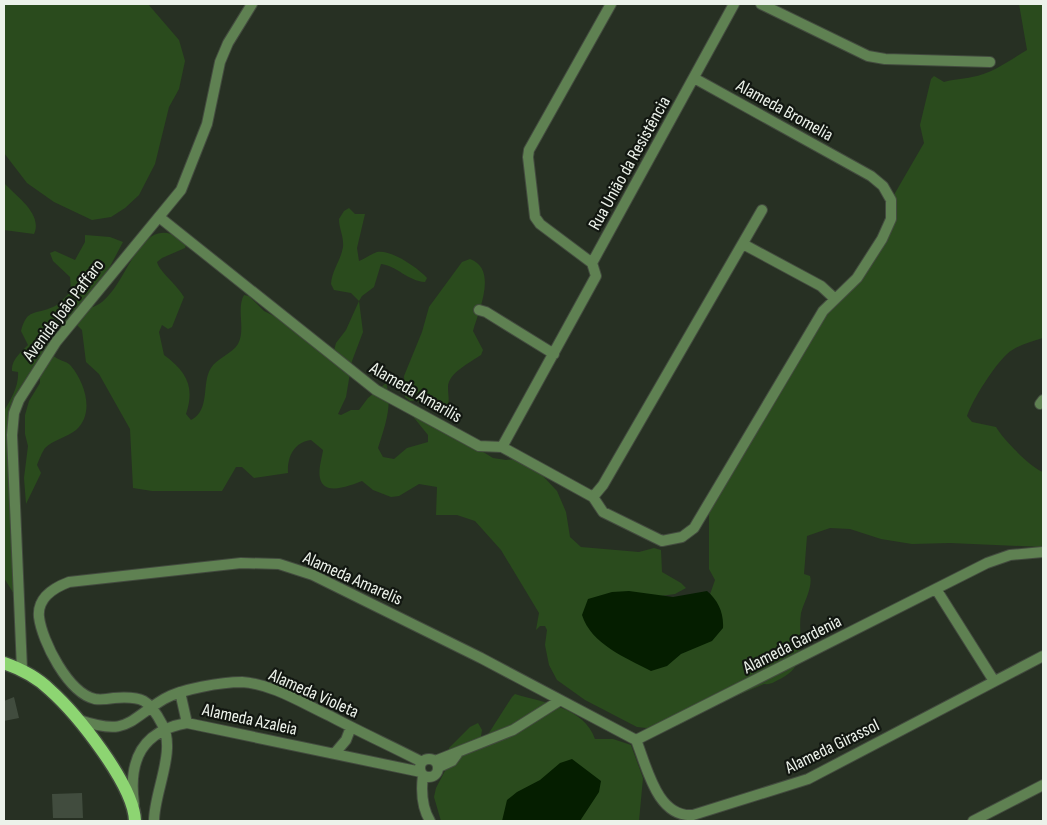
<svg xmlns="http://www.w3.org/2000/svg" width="1047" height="825" font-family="'Sofia Sans Condensed',sans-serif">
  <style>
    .green { fill: #2a4b1d }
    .water { fill: #051e00 }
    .building { fill: #414c3e }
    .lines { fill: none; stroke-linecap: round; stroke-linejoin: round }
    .minor-casing { stroke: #434b3f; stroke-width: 12 }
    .tertiary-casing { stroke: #434b3f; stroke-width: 12 }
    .primary-casing { stroke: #434b3f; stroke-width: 15 }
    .minor { stroke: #5f8152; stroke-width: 10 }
    .tertiary { stroke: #5f8152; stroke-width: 10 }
    .primary { stroke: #8dd572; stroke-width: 12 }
    .labels { text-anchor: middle; stroke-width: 4.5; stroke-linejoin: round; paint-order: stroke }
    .street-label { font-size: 18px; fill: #ecf2ea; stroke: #121711 }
  </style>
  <rect width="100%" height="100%" fill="#273023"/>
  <path class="green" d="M 4,4 L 148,4 L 179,40 L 185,61 L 179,89 L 169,107 L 155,164 L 139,195 L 125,208 L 111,217 L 92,220 L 54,202 L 27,183 L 4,153 Z
    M 1019,4 L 1043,4 L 1043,338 C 1031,342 1017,345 1007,354 C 994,366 973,399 967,416 L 972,422 L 996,427 C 1002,438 1031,468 1043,472 L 1043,547 L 950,543 L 912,544 L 881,539 L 850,529 L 830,528 L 807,536 L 804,574 L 810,576 C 813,587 804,602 801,613 C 797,638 810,663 782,678 C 776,681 771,685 764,684 L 722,702 L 677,726 L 656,729 L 637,727 L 585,700 L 557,680 L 549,665 L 545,645 L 547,630 L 545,626 L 540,626 L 536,630 L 539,613 L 501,550 L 475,521 L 457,515 L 436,515 L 437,487 L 419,484 L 399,496 L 391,497 L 373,490 L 362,481 C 351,485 324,497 320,478 C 318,470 322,458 323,450 L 311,440 C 294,442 287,457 288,473 L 254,478 L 242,467 L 236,467 L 222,491 L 152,491 L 133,488 L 130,429 L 99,374 L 86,362 L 82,330 L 77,325 L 70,327 L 52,354 C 57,361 66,360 71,366 C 85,383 95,413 76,430 C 67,437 53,440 45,448 C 42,452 39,460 37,465 L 41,473 L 26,504 L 24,478 L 28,446 L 25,434 L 25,415 L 29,401 L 40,383 L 40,374 L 14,410 L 17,528 L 14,594 L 4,578 L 4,411 C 11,399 19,386 18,372 L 12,371 C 11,360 21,352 28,345 L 21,331 C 27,308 35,315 53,307 C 60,304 66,296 71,291 L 70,277 L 53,261 L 50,253 L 55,251 L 75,260 L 85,242 L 85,235 L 110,237 L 123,242 L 90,304 L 93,307 C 125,296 134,223 171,234 C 178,236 183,239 186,245 L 185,248 L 162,258 L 157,262 C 159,271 178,286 184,297 L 172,327 L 168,329 L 162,325 L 159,332 L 164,355 C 187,372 195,387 186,414 L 191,420 C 211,410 201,383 211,368 C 217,358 232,354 238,344 C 246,329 236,309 244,295 L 249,296 L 264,311 L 290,324 L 333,354 L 336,343 L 346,330 L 359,301 L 351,293 L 334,290 L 331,284 C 332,270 341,260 343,247 C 344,236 339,229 339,219 L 344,211 L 349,208 L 355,214 L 365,214 L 357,248 L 359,261 C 365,259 371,254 377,252 C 391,249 418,268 427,278 L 425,282 C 408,281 397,266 381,264 L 374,287 L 362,296 L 359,301 L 363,332 L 352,361 L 346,397 L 338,414 L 341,415 L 351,410 L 359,410 L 368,398 L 386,383 C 393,405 385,426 378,448 L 383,457 L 394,459 L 407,448 L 428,442 L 428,435 L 411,414 L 447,430 L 493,458 L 506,460 L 526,458 L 557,491 L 566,512 L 570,537 L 581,547 L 639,552 L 654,548 L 661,550 L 662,572 L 681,583 L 686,588 L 675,594 L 610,603 L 708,600 L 715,580 L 709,569 L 709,503 L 834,298 L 851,284 L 891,219 L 891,200 L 924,143 L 920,125 L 931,79 L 934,76 L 944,82 C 954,79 963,79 972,77 C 992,74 1010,60 1027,50 Z
    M 4,183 C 17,197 43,214 34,234 L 4,230 Z
    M 470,259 C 498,269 479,310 473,331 L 483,350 L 481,355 C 471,362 448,373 448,387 C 448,397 450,399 447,410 C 433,411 424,399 410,401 L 405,397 L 404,376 L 422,332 L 429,307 L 462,262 Z
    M 515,694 C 544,703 584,707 595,739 L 613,739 L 631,745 L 643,778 L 639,821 L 441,821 L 434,797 L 436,788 L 447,767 L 449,748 L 470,727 L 478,723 L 482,730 L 481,736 L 487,736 L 512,697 Z"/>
  <path class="water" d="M 629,591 L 673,597 L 707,591 C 718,600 724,613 723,628 L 712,641 L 681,654 L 667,666 L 651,671 C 626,658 591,644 582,615 L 588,599 L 612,592 Z
    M 572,759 L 601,781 L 599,792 L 580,821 L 502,821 L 507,800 L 517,792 L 540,780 L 560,763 Z"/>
  <path class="building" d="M 14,697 L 19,718 L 4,721 L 4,701 Z
    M 82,793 L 83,818 L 53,818 L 52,794 Z"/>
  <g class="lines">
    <g class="minor-casing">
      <path id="minor" d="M 761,4 L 868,56 L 885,59 L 990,62
        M 159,217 L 376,390 L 479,446 L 502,447 L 593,497 L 603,512 L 662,541 L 682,537 L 694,528 L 823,311 L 857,278 L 882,239 L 891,219 L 891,200 L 883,186 L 871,176 L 694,78
        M 743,244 L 821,286 L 834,298
        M 592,263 L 734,4
        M 479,310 L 486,312 L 554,354
        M 1040,404 L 1043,400
        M 502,447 L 596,276 L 592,263 L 540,224 L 535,217 L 528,157 L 529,150 L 611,4
        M 593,497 L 603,485 L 762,210
        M 936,589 L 994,681
        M 180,692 L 187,723
        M 79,720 C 128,736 126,722 164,699 C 181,689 222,682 242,682 C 273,684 302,703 330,716 C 360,732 391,746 422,762
        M 636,740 C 647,767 657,818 693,815 L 808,779 L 1043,656
        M 636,740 L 987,563 L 1010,555 L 1043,552
        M 335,753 L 346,740 L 351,727
        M420 768a9 9 0 1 1 18 0a9 9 0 1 1-18 0Z
        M 435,761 L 513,730 L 559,701
        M 439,767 L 452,761 L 457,754
        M 423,775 C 421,791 422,808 430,821
        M 134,804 C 128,760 142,731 187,723 L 421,772
        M 154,821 C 154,792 177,750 162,724 C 149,699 142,696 114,698 C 108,699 101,700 95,699 C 68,693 42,641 39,617 C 37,598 53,588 69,582 L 241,563 L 279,564 L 313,575 L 481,658 L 636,740
        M 973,821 L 1043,785"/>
    </g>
    <g class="tertiary-casing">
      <path id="tertiary" d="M 22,669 L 12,435 L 14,413 L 19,400 L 56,342 L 181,190 L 207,124 L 220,62 L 228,43 L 252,4"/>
    </g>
    <g class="primary-casing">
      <path id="primary" d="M 4,663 C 21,669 37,677 50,690 C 77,714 134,785 135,821"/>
    </g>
    <use href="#minor" class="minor"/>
    <use href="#tertiary" class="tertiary"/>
    <use href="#primary" class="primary"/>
  </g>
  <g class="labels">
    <g class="street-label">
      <text transform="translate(785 110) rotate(29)" y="6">Alameda Bromelia</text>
      <text transform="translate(629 163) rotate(-61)" y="6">Rua União da Resistência</text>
      <text transform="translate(63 310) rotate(-53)" y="6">Avenida João Paffaro</text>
      <text transform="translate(416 392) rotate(30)" y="6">Alameda Amarilis</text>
      <text transform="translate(353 578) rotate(24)" y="6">Alameda Amarelis</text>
      <text transform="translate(792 644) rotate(-27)" y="6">Alameda Gardenia</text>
      <text transform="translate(314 693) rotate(24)" y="6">Alameda Violeta</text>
      <text transform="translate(250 719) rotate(12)" y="6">Alameda Azaleia</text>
      <text transform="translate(832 746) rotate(-26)" y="6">Alameda Girassol</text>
    </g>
  </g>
  <rect width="1047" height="825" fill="none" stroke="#ecf2ea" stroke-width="10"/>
</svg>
